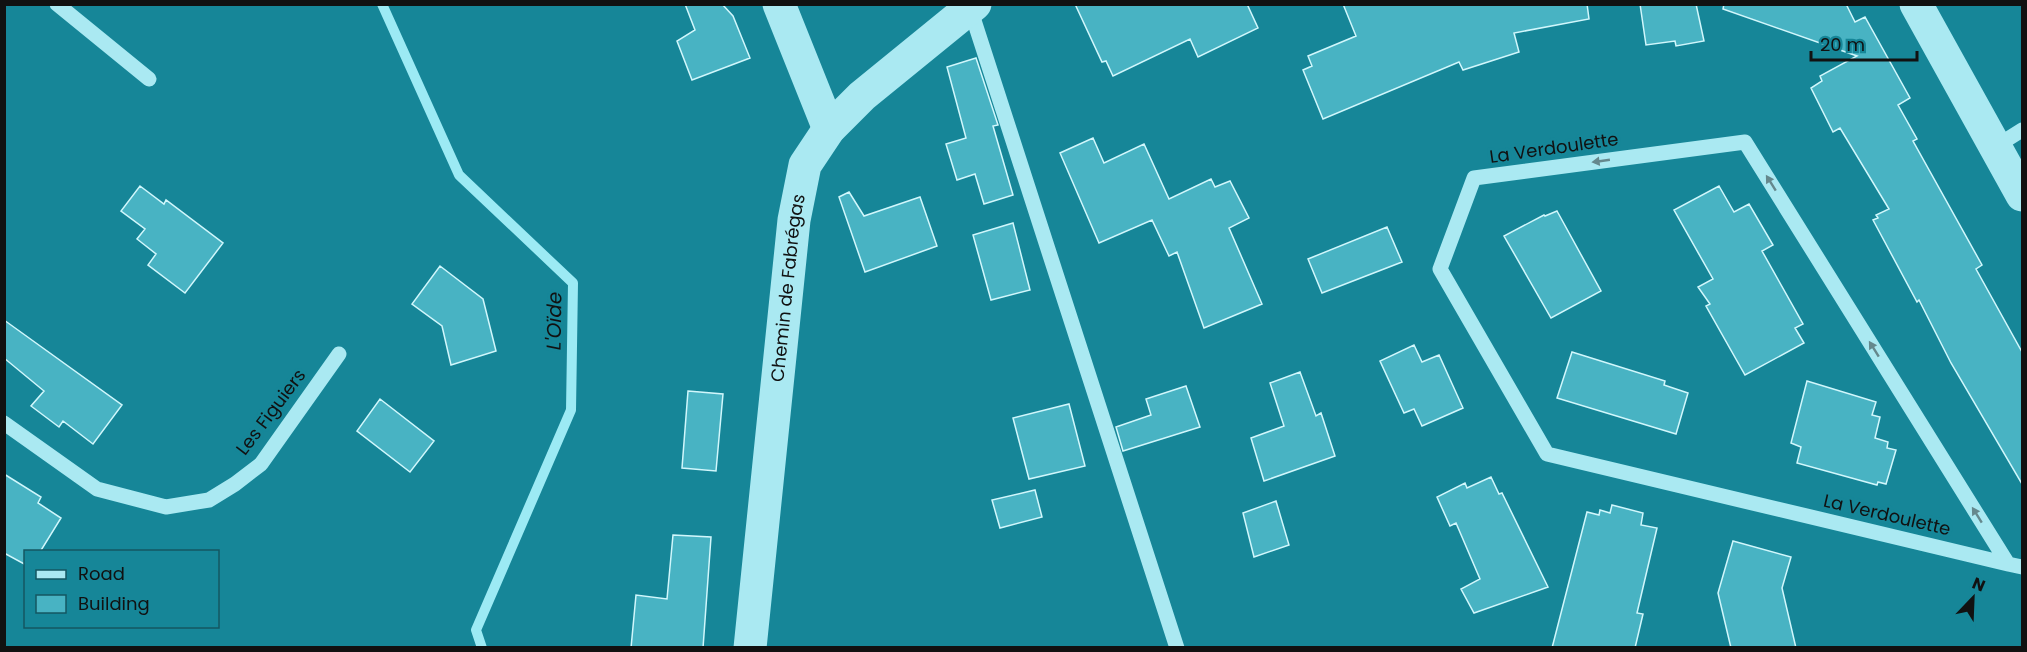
<svg xmlns="http://www.w3.org/2000/svg" width="2027" height="652" font-family="Poppins,sans-serif">
  <style>
    .lines { fill: none; stroke-linecap: round; stroke-linejoin: round }
    .stream { stroke: #9ceaf4; stroke-width: 10 }
    .building { fill: #48b3c3; stroke: #d1f7fc; stroke-width: 1.5 }
    .service { stroke: #aae9f2; stroke-width: 15 }
    .tertiary { stroke: #aae9f2; stroke-width: 33 }
    .oneway { fill: #65888d }
    .labels { text-anchor: middle; stroke-width: 6; stroke-linejoin: round; paint-order: stroke }
    .street-label { font-size: 18px; fill: #111; stroke: #168698 }
    .water-label { font-size: 20px; font-style: italic; fill: #111; stroke: #168698 }
  </style>
  <rect width="100%" height="100%" fill="#168698"/>
  <g class="lines">
    <path class="stream" d="M 382,4 L 459,175 L 573,283 L 571,410 L 476,630 L 482,648"/>
  </g>
  <path class="building" d="M 685,4 L 722,4 L 733,16 L 750,58 L 692,80 L 677,41 L 695,30 Z
    M 1075,4 L 1247,4 L 1258,28 L 1198,57 L 1190,39 L 1113,76 L 1106,61 L 1102,62 Z
    M 1343,4 L 1587,4 L 1589,19 L 1514,33 L 1519,52 L 1463,70 L 1459,62 L 1323,119 L 1303,70 L 1312,66 L 1308,56 L 1356,36 Z
    M 1640,4 L 1696,4 L 1704,41 L 1676,46 L 1675,41 L 1646,45 Z
    M 1724,4 L 1846,4 L 1855,22 L 1865,17 L 1910,98 L 1898,105 L 1917,139 L 1913,141 L 1982,265 L 1976,269 L 2022,352 L 2022,484 L 1951,363 L 1919,300 L 1917,302 L 1873,220 L 1878,218 L 1876,215 L 1889,209 L 1840,128 L 1833,132 L 1811,88 L 1822,81 L 1820,76 L 1857,56 L 1723,9 Z
    M 976,58 L 998,125 L 993,126 L 1013,195 L 984,204 L 975,174 L 957,180 L 946,144 L 966,138 L 947,67 Z
    M 1093,138 L 1104,163 L 1144,144 L 1169,199 L 1211,179 L 1215,187 L 1230,181 L 1249,218 L 1229,228 L 1262,304 L 1204,328 L 1177,252 L 1169,256 L 1152,220 L 1099,243 L 1060,153 Z
    M 140,186 L 164,204 L 166,200 L 223,243 L 185,293 L 148,265 L 156,254 L 137,239 L 145,229 L 121,211 Z
    M 1719,186 L 1734,212 L 1749,204 L 1773,245 L 1762,251 L 1803,324 L 1795,328 L 1804,343 L 1745,375 L 1706,306 L 1710,304 L 1698,287 L 1713,279 L 1674,210 Z
    M 849,192 L 864,216 L 920,197 L 937,246 L 865,272 L 839,197 Z
    M 1557,211 L 1601,291 L 1551,318 L 1504,236 L 1544,215 L 1545,216 Z
    M 1013,223 L 1030,290 L 991,300 L 973,235 Z
    M 1387,227 L 1402,262 L 1322,293 L 1308,259 Z
    M 440,266 L 483,299 L 496,351 L 451,365 L 442,326 L 412,304 Z
    M 4,320 L 122,405 L 93,444 L 63,421 L 59,427 L 31,406 L 44,391 L 4,358 Z
    M 1414,345 L 1422,362 L 1439,355 L 1463,408 L 1422,426 L 1414,409 L 1404,413 L 1380,361 Z
    M 1572,352 L 1665,381 L 1664,385 L 1688,393 L 1676,434 L 1557,398 Z
    M 1300,372 L 1316,416 L 1321,413 L 1335,456 L 1264,481 L 1251,438 L 1284,426 L 1270,383 Z
    M 1807,381 L 1876,402 L 1872,415 L 1880,417 L 1875,438 L 1888,442 L 1887,448 L 1896,450 L 1886,484 L 1878,482 L 1877,485 L 1797,463 L 1801,447 L 1791,443 Z
    M 1186,386 L 1200,427 L 1123,451 L 1116,427 L 1151,415 L 1146,399 Z
    M 688,391 L 723,394 L 716,471 L 682,468 Z
    M 380,399 L 434,441 L 410,472 L 357,431 Z
    M 1069,404 L 1085,466 L 1029,479 L 1013,418 Z
    M 4,474 L 41,497 L 38,503 L 61,518 L 40,552 L 26,552 L 26,565 L 4,553 Z
    M 1491,477 L 1499,494 L 1502,493 L 1548,587 L 1474,613 L 1461,589 L 1480,579 L 1456,523 L 1450,526 L 1437,497 L 1465,483 L 1467,488 Z
    M 1035,490 L 1042,517 L 1000,528 L 992,500 Z
    M 1276,501 L 1289,545 L 1254,557 L 1243,513 Z
    M 1612,505 L 1643,513 L 1641,525 L 1657,528 L 1637,613 L 1643,614 L 1635,648 L 1552,648 L 1587,512 L 1599,515 L 1600,510 L 1610,513 Z
    M 673,535 L 711,537 L 703,648 L 631,648 L 636,595 L 667,599 Z
    M 1733,541 L 1791,557 L 1782,588 L 1796,648 L 1731,648 L 1718,593 Z"/>
  <g class="lines">
    <path class="service" d="M 57,4 L 149,79
      M 970,8 L 1177,648
      M 1995,147 L 2022,130
      M 4,423 L 97,489 L 166,507 L 209,500 L 235,484 L 261,464 L 339,354
      M 2008,564 L 1745,142 L 1474,178 L 1440,269 L 1547,454 L 2008,564 L 2022,567"/>
    <g class="tertiary">
      <path d="M 779,4 L 829,129"/>
      <path d="M 1916,4 L 2022,195"/>
      <path id="s1" d="M 750,648 L 794,220 L 805,165 L 829,129 L 862,96 L 975,4"/>
    </g>
  </g>
  <defs><path id="oneway-solid" d="M-6-.8H1V-3.2L6.5 0L1 3.2V.8H-6Z" transform="scale(1.5)"/></defs>
  <g class="oneway">
    <use href="#oneway-solid" transform="translate(1601 161) rotate(172)"/>
    <use href="#oneway-solid" transform="translate(1771 183) rotate(-122)"/>
    <use href="#oneway-solid" transform="translate(1874 349) rotate(-122)"/>
    <use href="#oneway-solid" transform="translate(1977 515) rotate(-122)"/>
  </g>
  <g class="labels">
    <g class="street-label">
      <text transform="translate(1554 148) rotate(-8)" y="6">La Verdoulette</text>
      <text dy="6" stroke="none"><textPath href="#s1" startOffset="362">Chemin de Fabrégas</textPath></text>
      <text transform="translate(271 412) rotate(-53)" y="6">Les Figuiers</text>
      <text transform="translate(1887 515) rotate(13)" y="6">La Verdoulette</text>
    </g>
    <g class="water-label">
      <text transform="translate(554 321) rotate(-89)" y="7">L'Oïde</text>
    </g>
  </g>
  <rect width="2027" height="652" fill="none" stroke="#111111" stroke-width="12"/>
  <rect x="24" y="550" width="195" height="78" fill="#168698" stroke="#145762" stroke-width="1.5"/>
  <rect x="36" y="570" width="30" height="9" fill="#aae9f2" stroke="#145762" stroke-width="1.5"/>
  <text x="78" y="580" font-size="18" fill="#111111">Road</text>
  <rect x="36" y="595" width="30" height="18" fill="#48b3c3" stroke="#145762" stroke-width="1.5"/>
  <text x="78" y="610" font-size="18" fill="#111111">Building</text>
  <g transform="translate(1973 598) rotate(23)" stroke="#168698" stroke-width="4.5" paint-order="stroke">
  <path d="M0-4.5L10 22L0 15L-10 22Z" fill="#111111"/>
  <text y="-9" font-size="16" font-weight="bold" text-anchor="middle" fill="#111111">N</text>
  </g>
  <path d="M1811 51v9h106v-9" fill="none" stroke="#111111" stroke-width="3"/>
  <text x="1820" y="51" font-size="18" fill="#111111" stroke="#168698" stroke-width="4.5" paint-order="stroke">20 m</text>
</svg>
